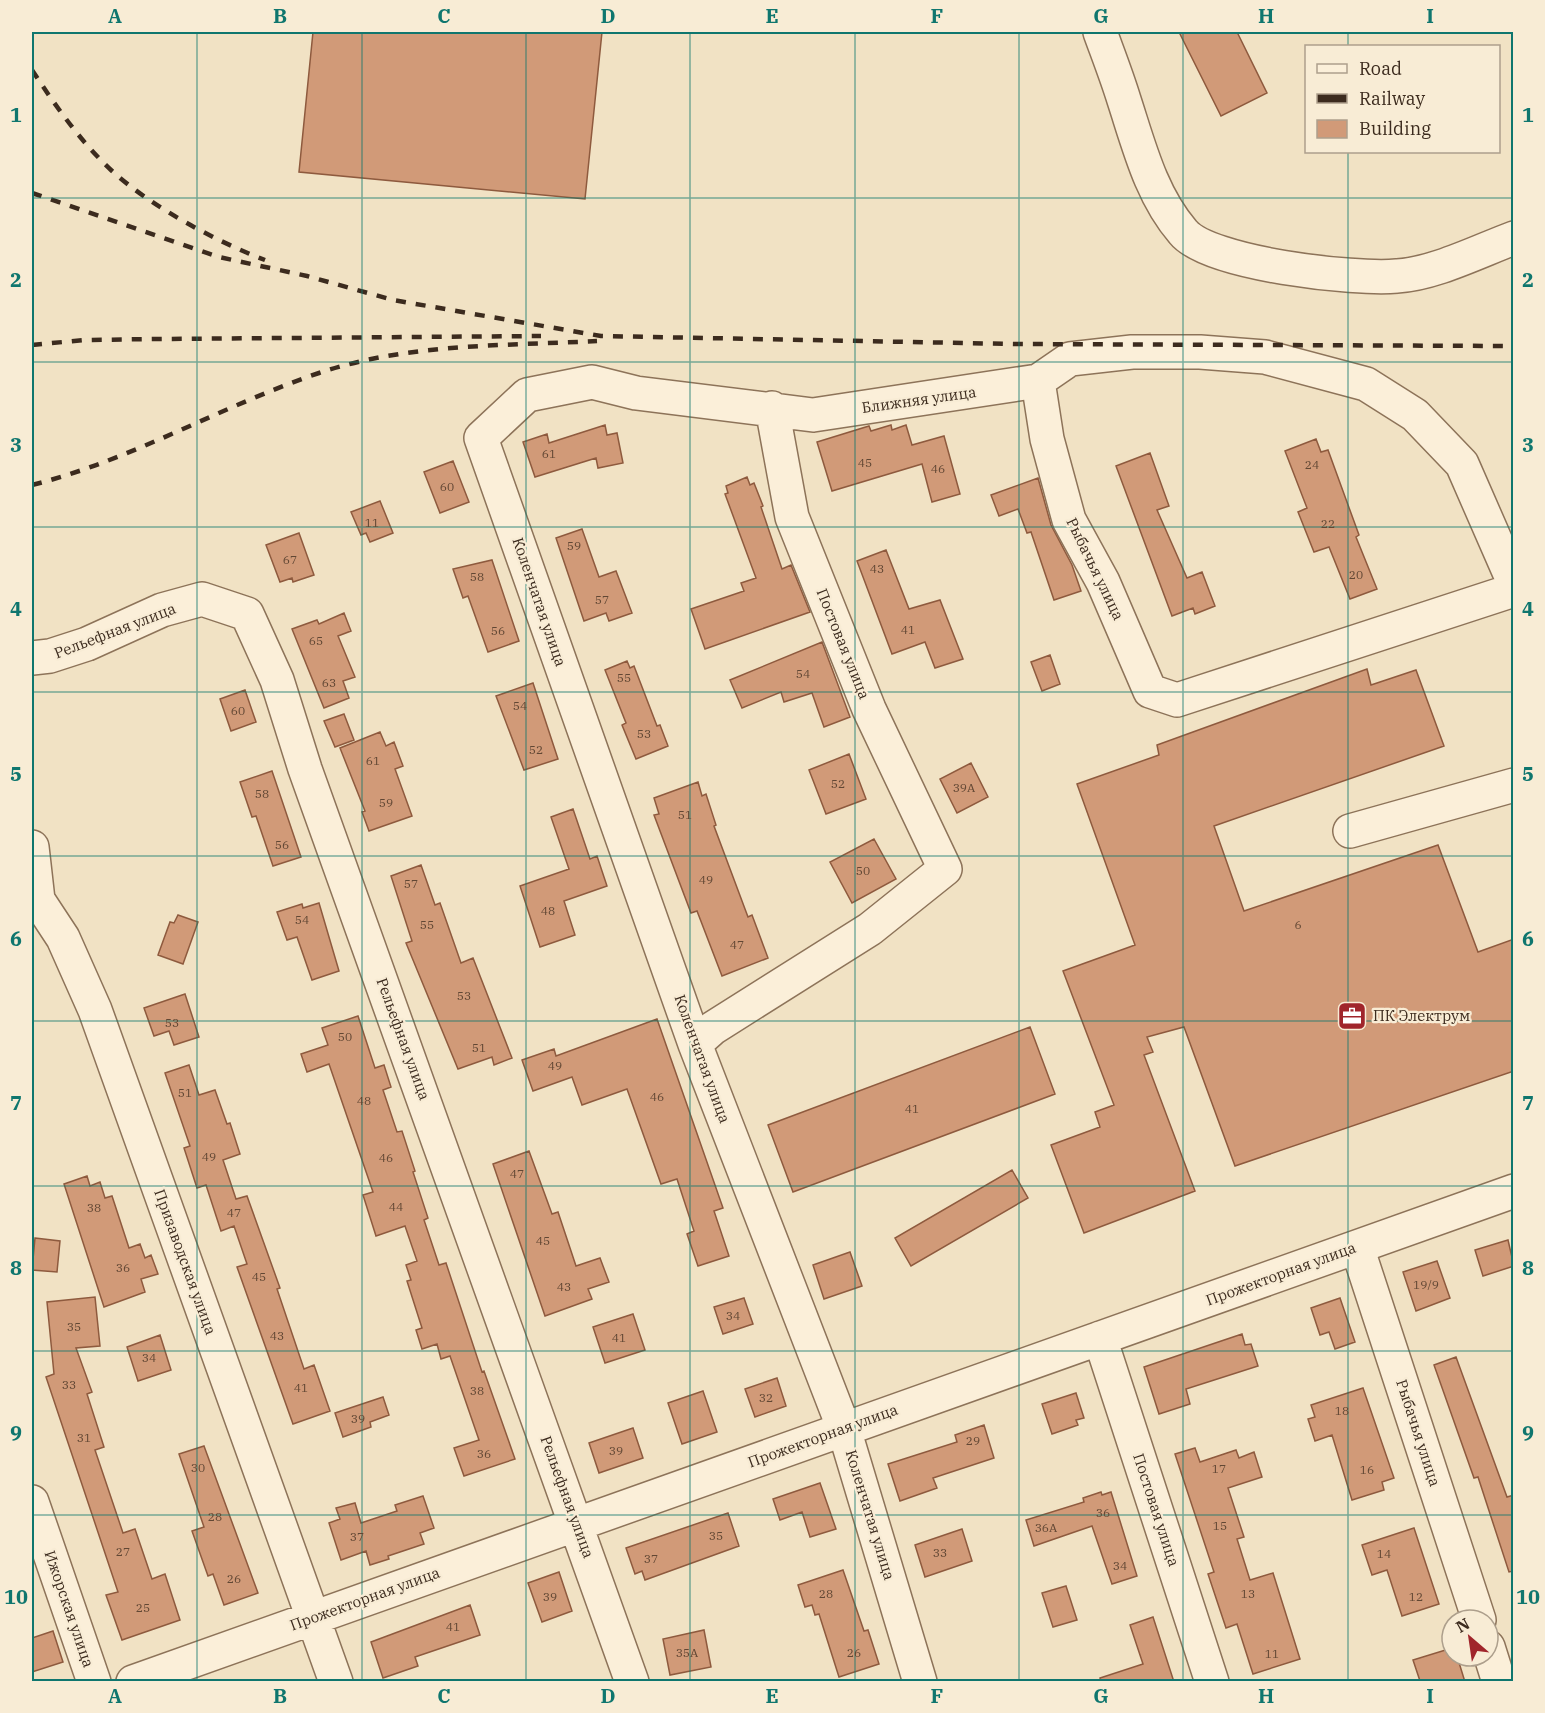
<svg xmlns="http://www.w3.org/2000/svg" width="1545" height="1713" font-family="'IBM Plex Serif',serif">
  <style>
    .building { fill: #d19a78; stroke: #8e5a3e; stroke-width: 1.5 }
    .lines { fill: none; stroke-linecap: round; stroke-linejoin: round }
    .minor-casing { stroke: #8d7359; stroke-width: 36 }
    .minor { stroke: #fbefd9; stroke-width: 33 }
    .rail { stroke: #3c2b1e; stroke-width: 4.5; stroke-dasharray: 10 10; stroke-linecap: butt }
    .grid { fill: none; stroke: #0f766e; stroke-width: 1.5; stroke-opacity: 0.55 }
    .labels { text-anchor: middle; stroke-width: 4.5; stroke-linejoin: round; paint-order: stroke }
    .number-label { font-size: 12px; fill: #614734 }
    .street-label { font-size: 15px; fill: #3c2b1e; stroke: #f8ecd5 }
    .poi-label { font-size: 15px; fill: #3c2b1e; stroke: #f8ecd5; text-anchor: start }
    .neatline { fill: none; stroke: #0f766e; stroke-width: 2 }
    .grid-label { font-size: 20px; text-anchor: middle; font-weight: bold; fill: #0f766e }
  </style>
  <rect width="100%" height="100%" fill="#f1e2c4"/>
  <path class="building" d="M 313,32 L 602,32 L 585,199 L 299,172 Z
    M 1179,32 L 1237,32 L 1267,93 L 1221,116 Z
    M 605,425 L 607,435 L 617,433 L 623,463 L 598,468 L 596,458 L 535,477 L 523,442 L 547,434 L 549,443 Z
    M 891,425 L 892,430 L 906,425 L 912,445 L 944,436 L 960,494 L 932,502 L 922,464 L 832,491 L 817,442 L 869,426 L 871,431 Z
    M 1316,439 L 1321,452 L 1328,450 L 1359,535 L 1356,537 L 1377,589 L 1350,599 L 1329,547 L 1314,552 L 1298,512 L 1307,508 L 1285,451 Z
    M 1150,453 L 1169,506 L 1157,510 L 1187,578 L 1202,572 L 1215,606 L 1195,614 L 1193,608 L 1172,616 L 1116,466 Z
    M 453,461 L 469,502 L 440,513 L 424,472 Z
    M 747,477 L 750,485 L 754,483 L 763,506 L 761,507 L 782,569 L 791,565 L 810,612 L 705,649 L 691,609 L 744,591 L 741,583 L 756,578 L 725,494 L 728,493 L 726,486 Z
    M 1038,478 L 1051,525 L 1072,565 L 1081,591 L 1054,600 L 1031,532 L 1027,533 L 1018,509 L 999,516 L 991,495 Z
    M 380,501 L 393,533 L 370,542 L 366,533 L 361,535 L 351,512 Z
    M 582,529 L 599,577 L 616,571 L 632,613 L 609,621 L 606,613 L 584,621 L 556,538 Z
    M 299,533 L 314,575 L 293,582 L 292,578 L 280,582 L 266,545 Z
    M 886,550 L 909,609 L 940,600 L 963,659 L 935,668 L 925,642 L 892,654 L 857,561 Z
    M 492,560 L 519,641 L 488,652 L 468,596 L 463,598 L 453,569 Z
    M 344,613 L 351,631 L 338,636 L 355,677 L 343,681 L 349,698 L 324,708 L 292,629 L 317,620 L 319,624 Z
    M 822,642 L 850,717 L 824,727 L 812,693 L 784,702 L 781,692 L 742,708 L 730,680 Z
    M 1050,655 L 1060,684 L 1042,691 L 1031,662 Z
    M 627,661 L 630,668 L 634,666 L 657,726 L 660,725 L 668,746 L 636,759 L 622,725 L 626,723 L 605,670 Z
    M 1367,669 L 1371,685 L 1416,670 L 1444,746 L 1214,826 L 1244,911 L 1438,845 L 1478,952 L 1514,939 L 1514,1071 L 1235,1166 L 1184,1027 L 1147,1037 L 1153,1052 L 1144,1055 L 1195,1191 L 1084,1233 L 1051,1145 L 1100,1127 L 1095,1112 L 1114,1105 L 1063,971 L 1135,945 L 1077,784 L 1159,755 L 1157,745 Z
    M 533,683 L 558,759 L 524,770 L 496,696 Z
    M 245,690 L 256,722 L 231,731 L 220,699 Z
    M 344,714 L 354,740 L 335,747 L 324,721 Z
    M 380,732 L 386,746 L 394,742 L 403,766 L 395,769 L 412,816 L 369,831 L 362,812 L 365,811 L 340,748 Z
    M 849,754 L 866,799 L 826,814 L 809,770 Z
    M 971,763 L 988,797 L 957,813 L 940,779 Z
    M 272,771 L 301,857 L 273,866 L 256,816 L 252,817 L 240,782 Z
    M 698,782 L 702,796 L 706,794 L 716,825 L 714,826 L 748,917 L 752,915 L 768,958 L 722,976 L 697,911 L 691,913 L 654,815 L 659,814 L 654,798 Z
    M 573,809 L 590,859 L 597,856 L 607,886 L 564,901 L 575,935 L 540,947 L 520,886 L 569,869 L 551,817 Z
    M 874,839 L 896,879 L 852,903 L 830,862 Z
    M 421,865 L 435,905 L 440,903 L 461,963 L 473,958 L 512,1058 L 494,1065 L 492,1057 L 458,1069 L 406,943 L 412,941 L 391,876 Z
    M 319,903 L 339,971 L 312,980 L 297,937 L 287,940 L 277,912 L 302,904 L 303,908 Z
    M 178,915 L 198,922 L 183,964 L 158,955 L 170,922 L 174,923 Z
    M 185,994 L 199,1037 L 174,1045 L 169,1031 L 154,1036 L 144,1008 Z
    M 358,1016 L 375,1068 L 384,1065 L 391,1087 L 383,1090 L 397,1132 L 402,1131 L 415,1171 L 413,1172 L 428,1218 L 424,1220 L 439,1265 L 446,1263 L 482,1372 L 484,1371 L 515,1459 L 464,1476 L 454,1448 L 479,1440 L 450,1356 L 441,1359 L 437,1344 L 422,1349 L 416,1330 L 422,1328 L 407,1281 L 411,1280 L 406,1265 L 417,1261 L 405,1226 L 376,1236 L 363,1195 L 373,1192 L 329,1064 L 307,1072 L 301,1054 L 328,1045 L 322,1028 Z
    M 657,1019 L 723,1208 L 714,1211 L 729,1256 L 698,1266 L 687,1234 L 694,1231 L 677,1179 L 661,1184 L 627,1089 L 582,1105 L 572,1077 L 533,1091 L 522,1060 L 554,1049 L 556,1056 Z
    M 1030,1027 L 1055,1094 L 793,1192 L 768,1125 Z
    M 189,1065 L 199,1095 L 215,1090 L 227,1124 L 230,1123 L 240,1154 L 223,1160 L 236,1199 L 247,1196 L 280,1288 L 277,1289 L 304,1369 L 314,1365 L 330,1411 L 293,1424 L 237,1267 L 247,1264 L 234,1226 L 221,1231 L 206,1185 L 197,1188 L 184,1148 L 190,1146 L 165,1073 Z
    M 529,1151 L 552,1214 L 558,1212 L 576,1266 L 600,1258 L 609,1282 L 588,1289 L 592,1299 L 545,1316 L 493,1164 Z
    M 1012,1170 L 1028,1198 L 911,1266 L 895,1238 Z
    M 87,1176 L 90,1186 L 100,1182 L 105,1198 L 112,1196 L 129,1248 L 140,1244 L 145,1258 L 151,1255 L 158,1274 L 141,1279 L 145,1292 L 104,1307 L 64,1184 Z
    M 35,1238 L 60,1241 L 57,1272 L 32,1270 Z
    M 1508,1240 L 1514,1266 L 1483,1276 L 1475,1250 Z
    M 850,1252 L 862,1286 L 824,1299 L 813,1265 Z
    M 1437,1261 L 1450,1298 L 1416,1311 L 1403,1272 Z
    M 95,1297 L 100,1346 L 76,1348 L 92,1392 L 87,1394 L 104,1447 L 95,1450 L 123,1533 L 135,1529 L 152,1579 L 165,1574 L 180,1620 L 122,1640 L 106,1595 L 118,1592 L 46,1377 L 54,1374 L 47,1302 Z
    M 744,1298 L 753,1324 L 723,1334 L 714,1307 Z
    M 1340,1298 L 1355,1342 L 1335,1349 L 1329,1332 L 1320,1335 L 1311,1308 Z
    M 633,1314 L 645,1350 L 605,1363 L 593,1327 Z
    M 1242,1334 L 1245,1345 L 1251,1344 L 1258,1366 L 1186,1389 L 1190,1404 L 1159,1414 L 1144,1367 Z
    M 160,1335 L 171,1370 L 138,1381 L 127,1347 Z
    M 1456,1357 L 1507,1497 L 1514,1495 L 1514,1571 L 1509,1572 L 1478,1477 L 1474,1478 L 1434,1365 Z
    M 777,1378 L 786,1406 L 755,1417 L 745,1389 Z
    M 1363,1388 L 1394,1478 L 1382,1482 L 1384,1490 L 1352,1500 L 1332,1435 L 1315,1441 L 1308,1419 L 1315,1417 L 1311,1405 Z
    M 703,1391 L 717,1432 L 682,1444 L 668,1403 Z
    M 1076,1393 L 1084,1418 L 1076,1420 L 1078,1425 L 1052,1434 L 1042,1404 Z
    M 383,1397 L 389,1415 L 370,1422 L 371,1427 L 343,1437 L 335,1413 Z
    M 984,1425 L 994,1458 L 933,1478 L 937,1488 L 900,1501 L 888,1464 L 957,1442 L 955,1435 Z
    M 633,1428 L 643,1458 L 599,1473 L 589,1443 Z
    M 204,1446 L 258,1593 L 224,1605 L 213,1574 L 208,1576 L 192,1531 L 204,1527 L 179,1454 Z
    M 1195,1448 L 1200,1462 L 1236,1450 L 1239,1458 L 1254,1452 L 1262,1477 L 1228,1488 L 1244,1537 L 1237,1539 L 1250,1580 L 1273,1573 L 1300,1659 L 1253,1674 L 1237,1624 L 1226,1628 L 1208,1574 L 1214,1572 L 1175,1454 Z
    M 820,1483 L 836,1529 L 810,1537 L 802,1512 L 780,1520 L 773,1499 Z
    M 1101,1492 L 1102,1495 L 1111,1492 L 1137,1576 L 1112,1584 L 1092,1526 L 1034,1546 L 1026,1520 L 1084,1502 L 1083,1498 Z
    M 423,1496 L 434,1528 L 420,1533 L 424,1544 L 388,1556 L 389,1559 L 370,1565 L 366,1551 L 341,1560 L 329,1523 L 340,1519 L 336,1508 L 355,1503 L 361,1523 L 397,1511 L 395,1505 Z
    M 728,1513 L 739,1546 L 645,1580 L 642,1571 L 635,1574 L 626,1548 Z
    M 1414,1528 L 1439,1604 L 1402,1616 L 1387,1570 L 1372,1575 L 1362,1545 Z
    M 962,1529 L 972,1561 L 925,1577 L 915,1545 Z
    M 843,1570 L 864,1631 L 868,1630 L 879,1664 L 839,1677 L 819,1614 L 815,1615 L 812,1605 L 805,1607 L 798,1585 Z
    M 559,1572 L 572,1611 L 542,1622 L 528,1583 Z
    M 1066,1586 L 1077,1620 L 1053,1627 L 1042,1593 Z
    M 470,1605 L 480,1635 L 415,1657 L 418,1666 L 383,1678 L 371,1642 Z
    M 1153,1617 L 1174,1682 L 1101,1682 L 1100,1678 L 1143,1664 L 1130,1625 Z
    M 704,1630 L 711,1667 L 670,1675 L 663,1639 Z
    M 53,1631 L 63,1662 L 32,1672 L 32,1638 Z
    M 1452,1648 L 1452,1656 L 1457,1656 L 1465,1682 L 1420,1681 L 1413,1660 Z"/>
  <g class="lines">
    <g class="minor-casing">
      <path id="minor" d="M 1100,32 C 1108,54 1117,77 1124,100 C 1139,146 1151,195 1183,232 C 1209,264 1355,280 1397,276 C 1434,274 1479,251 1514,238
        M 1038,381 L 1047,439 L 1069,520 L 1103,582 L 1150,691 L 1177,700 L 1514,590
        M 32,658 L 50,656 L 87,644 L 162,610 L 202,599 L 247,614 L 277,680 L 305,769 L 632,1682
        M 1350,831 L 1514,785
        M 32,847 L 38,900 L 63,938 L 95,1010 L 336,1682
        M 695,1044 L 713,1028 L 870,929 L 945,869 L 869,709 L 792,517 L 772,408
        M 1357,1247 L 1479,1620
        M 1100,1338 L 1212,1682
        M 32,1502 L 94,1682
        M 1488,1647 L 1499,1682
        M 133,1682 L 1514,1191
        M 920,1682 L 844,1429 L 695,1044 L 481,438 L 527,395 L 592,382 L 636,393 L 813,415 L 1038,381 L 1070,359 L 1132,352 L 1200,352 L 1265,357 L 1366,384 L 1415,415 L 1462,464 L 1514,583"/>
    </g>
    <use href="#minor" class="minor"/>
    <path class="rail" d="M 32,70 C 55,105 80,141 111,170 C 150,206 215,241 265,260
      M 32,193 L 219,257 L 307,276 L 393,300 L 601,336 L 1015,344 L 1514,346
      M 32,345 L 84,340 L 160,339 L 541,336
      M 32,485 C 132,460 221,406 319,373 C 408,343 504,346 597,341"/>
  </g>
  <path class="grid" d="M 197,32 L 197,1682M 362,32 L 362,1682M 526,32 L 526,1682M 690,32 L 690,1682M 855,32 L 855,1682M 1019,32 L 1019,1682M 1183,32 L 1183,1682M 1348,32 L 1348,46M 1348,152 L 1348,1682M 32,198 L 1514,198M 32,362 L 1514,362M 32,527 L 1514,527M 32,692 L 1514,692M 32,856 L 1514,856M 32,1021 L 1514,1021M 32,1186 L 1514,1186M 32,1351 L 1514,1351M 32,1515 L 1514,1515"/>
  <defs>
    <g id="office-square" transform="scale(1.5)"><rect x="-9" y="-9" width="18" height="18" rx="4" fill="#a0252b" stroke="#f8ecd5"/><path d="M-6-3h4V-5.5h4V-3h4V5H-6ZM-1-4.5V-3h2v-1.5ZM-6 0V1H6V0Z" fill="#fff"/></g>
  </defs>
  <g fill-rule="evenodd">
    <use href="#office-square" x="1352" y="1016"/>
  </g>
  <g class="labels">
    <g class="number-label">
      <text x="549" y="458">61</text>
      <text x="865" y="467">45</text>
      <text x="1312" y="469">24</text>
      <text x="938" y="473">46</text>
      <text x="447" y="491">60</text>
      <text x="372" y="527">11</text>
      <text x="1328" y="528">22</text>
      <text x="574" y="550">59</text>
      <text x="290" y="564">67</text>
      <text x="877" y="573">43</text>
      <text x="1356" y="579">20</text>
      <text x="477" y="581">58</text>
      <text x="602" y="604">57</text>
      <text x="908" y="634">41</text>
      <text x="498" y="635">56</text>
      <text x="316" y="645">65</text>
      <text x="803" y="678">54</text>
      <text x="624" y="682">55</text>
      <text x="329" y="687">63</text>
      <text x="520" y="710">54</text>
      <text x="238" y="715">60</text>
      <text x="644" y="738">53</text>
      <text x="536" y="754">52</text>
      <text x="373" y="765">61</text>
      <text x="838" y="788">52</text>
      <text x="964" y="792">39А</text>
      <text x="262" y="798">58</text>
      <text x="386" y="807">59</text>
      <text x="685" y="819">51</text>
      <text x="282" y="849">56</text>
      <text x="863" y="875">50</text>
      <text x="706" y="884">49</text>
      <text x="411" y="888">57</text>
      <text x="548" y="915">48</text>
      <text x="302" y="924">54</text>
      <text x="427" y="929">55</text>
      <text x="1298" y="929">6</text>
      <text x="737" y="949">47</text>
      <text x="464" y="1000">53</text>
      <text x="172" y="1027">53</text>
      <text x="345" y="1041">50</text>
      <text x="479" y="1052">51</text>
      <text x="555" y="1070">49</text>
      <text x="185" y="1097">51</text>
      <text x="657" y="1101">46</text>
      <text x="364" y="1105">48</text>
      <text x="912" y="1113">41</text>
      <text x="209" y="1161">49</text>
      <text x="386" y="1162">46</text>
      <text x="517" y="1178">47</text>
      <text x="396" y="1211">44</text>
      <text x="94" y="1212">38</text>
      <text x="234" y="1217">47</text>
      <text x="543" y="1245">45</text>
      <text x="123" y="1272">36</text>
      <text x="259" y="1281">45</text>
      <text x="1426" y="1289">19/9</text>
      <text x="564" y="1291">43</text>
      <text x="733" y="1320">34</text>
      <text x="74" y="1331">35</text>
      <text x="277" y="1340">43</text>
      <text x="619" y="1342">41</text>
      <text x="149" y="1362">34</text>
      <text x="69" y="1389">33</text>
      <text x="301" y="1392">41</text>
      <text x="477" y="1395">38</text>
      <text x="766" y="1402">32</text>
      <text x="1342" y="1415">18</text>
      <text x="358" y="1423">39</text>
      <text x="84" y="1442">31</text>
      <text x="973" y="1445">29</text>
      <text x="616" y="1455">39</text>
      <text x="484" y="1458">36</text>
      <text x="198" y="1472">30</text>
      <text x="1219" y="1473">17</text>
      <text x="1367" y="1474">16</text>
      <text x="1103" y="1517">36</text>
      <text x="215" y="1521">28</text>
      <text x="1220" y="1530">15</text>
      <text x="1046" y="1532">36А</text>
      <text x="716" y="1540">35</text>
      <text x="357" y="1541">37</text>
      <text x="123" y="1556">27</text>
      <text x="940" y="1557">33</text>
      <text x="1384" y="1558">14</text>
      <text x="651" y="1563">37</text>
      <text x="1120" y="1570">34</text>
      <text x="234" y="1583">26</text>
      <text x="826" y="1598">28</text>
      <text x="1248" y="1598">13</text>
      <text x="550" y="1601">39</text>
      <text x="1416" y="1601">12</text>
      <text x="143" y="1612">25</text>
      <text x="453" y="1631">41</text>
      <text x="687" y="1657">35А</text>
      <text x="854" y="1657">26</text>
      <text x="1272" y="1658">11</text>
    </g>
    <g class="street-label">
      <text transform="translate(919 400) rotate(-8)" y="5">Ближняя улица</text>
      <text transform="translate(1095 569) rotate(64)" y="5">Рыбачья улица</text>
      <text transform="translate(539 602) rotate(71)" y="5">Коленчатая улица</text>
      <text transform="translate(115 631) rotate(-21)" y="5">Рельефная улица</text>
      <text transform="translate(843 644) rotate(68)" y="5">Постовая улица</text>
      <text transform="translate(403 1039) rotate(70)" y="5">Рельефная улица</text>
      <text transform="translate(702 1059) rotate(70)" y="5">Коленчатая улица</text>
      <text transform="translate(185 1262) rotate(70)" y="5">Призаводская улица</text>
      <text transform="translate(1281 1274) rotate(-20)" y="5">Прожекторная улица</text>
      <text transform="translate(1418 1433) rotate(72)" y="5">Рыбачья улица</text>
      <text transform="translate(823 1436) rotate(-20)" y="5">Прожекторная улица</text>
      <text transform="translate(567 1497) rotate(70)" y="5">Рельефная улица</text>
      <text transform="translate(1156 1510) rotate(72)" y="5">Постовая улица</text>
      <text transform="translate(870 1515) rotate(73)" y="5">Коленчатая улица</text>
      <text transform="translate(365 1599) rotate(-20)" y="5">Прожекторная улица</text>
      <text transform="translate(69 1609) rotate(71)" y="5">Ижорская улица</text>
    </g>
    <g class="poi-label">
      <text x="1373" y="1021">ПК Электрум</text>
    </g>
  </g>
  <rect width="1545" height="1713" fill="none" stroke="#f8ecd5" stroke-width="66"/>
  <rect x="1305" y="45" width="195" height="108" fill="#f8ecd5" stroke="#ad9f8c" stroke-width="1.5"/>
  <rect x="1317" y="64" width="30" height="9" fill="#fbefd9" stroke="#ad9f8c" stroke-width="1.5"/>
  <text x="1359" y="75" font-size="18" fill="#3c2b1e">Road</text>
  <rect x="1317" y="94" width="30" height="9" fill="#3c2b1e" stroke="#ad9f8c" stroke-width="1.5"/>
  <text x="1359" y="105" font-size="18" fill="#3c2b1e">Railway</text>
  <rect x="1317" y="120" width="30" height="18" fill="#d19a78" stroke="#ad9f8c" stroke-width="1.5"/>
  <text x="1359" y="135" font-size="18" fill="#3c2b1e">Building</text>
  <g transform="translate(1470 1638) rotate(331)"><circle r="28" fill="#f8ecd5" stroke="#ad9f8c" stroke-width="1.5"/>
  <path d="M0-4.5L10 22L0 15L-10 22Z" fill="#a0252b"/>
  <text y="-9" font-size="16" font-weight="bold" text-anchor="middle" fill="#3c2b1e">N</text>
  </g>
  <rect x="33" y="33" width="1479" height="1647" class="neatline"/>
  <g class="grid-label">
    <text x="115" y="23">A</text>
    <text x="280" y="23">B</text>
    <text x="444" y="23">C</text>
    <text x="608" y="23">D</text>
    <text x="772" y="23">E</text>
    <text x="937" y="23">F</text>
    <text x="1101" y="23">G</text>
    <text x="1266" y="23">H</text>
    <text x="1430" y="23">I</text>
    <text x="16" y="122">1</text>
    <text x="1528" y="122">1</text>
    <text x="16" y="287">2</text>
    <text x="1528" y="287">2</text>
    <text x="16" y="452">3</text>
    <text x="1528" y="452">3</text>
    <text x="16" y="616">4</text>
    <text x="1528" y="616">4</text>
    <text x="16" y="781">5</text>
    <text x="1528" y="781">5</text>
    <text x="16" y="946">6</text>
    <text x="1528" y="946">6</text>
    <text x="16" y="1110">7</text>
    <text x="1528" y="1110">7</text>
    <text x="16" y="1275">8</text>
    <text x="1528" y="1275">8</text>
    <text x="16" y="1440">9</text>
    <text x="1528" y="1440">9</text>
    <text x="16" y="1604">10</text>
    <text x="1528" y="1604">10</text>
    <text x="115" y="1703">A</text>
    <text x="280" y="1703">B</text>
    <text x="444" y="1703">C</text>
    <text x="608" y="1703">D</text>
    <text x="772" y="1703">E</text>
    <text x="937" y="1703">F</text>
    <text x="1101" y="1703">G</text>
    <text x="1266" y="1703">H</text>
    <text x="1430" y="1703">I</text>
  </g>
</svg>
